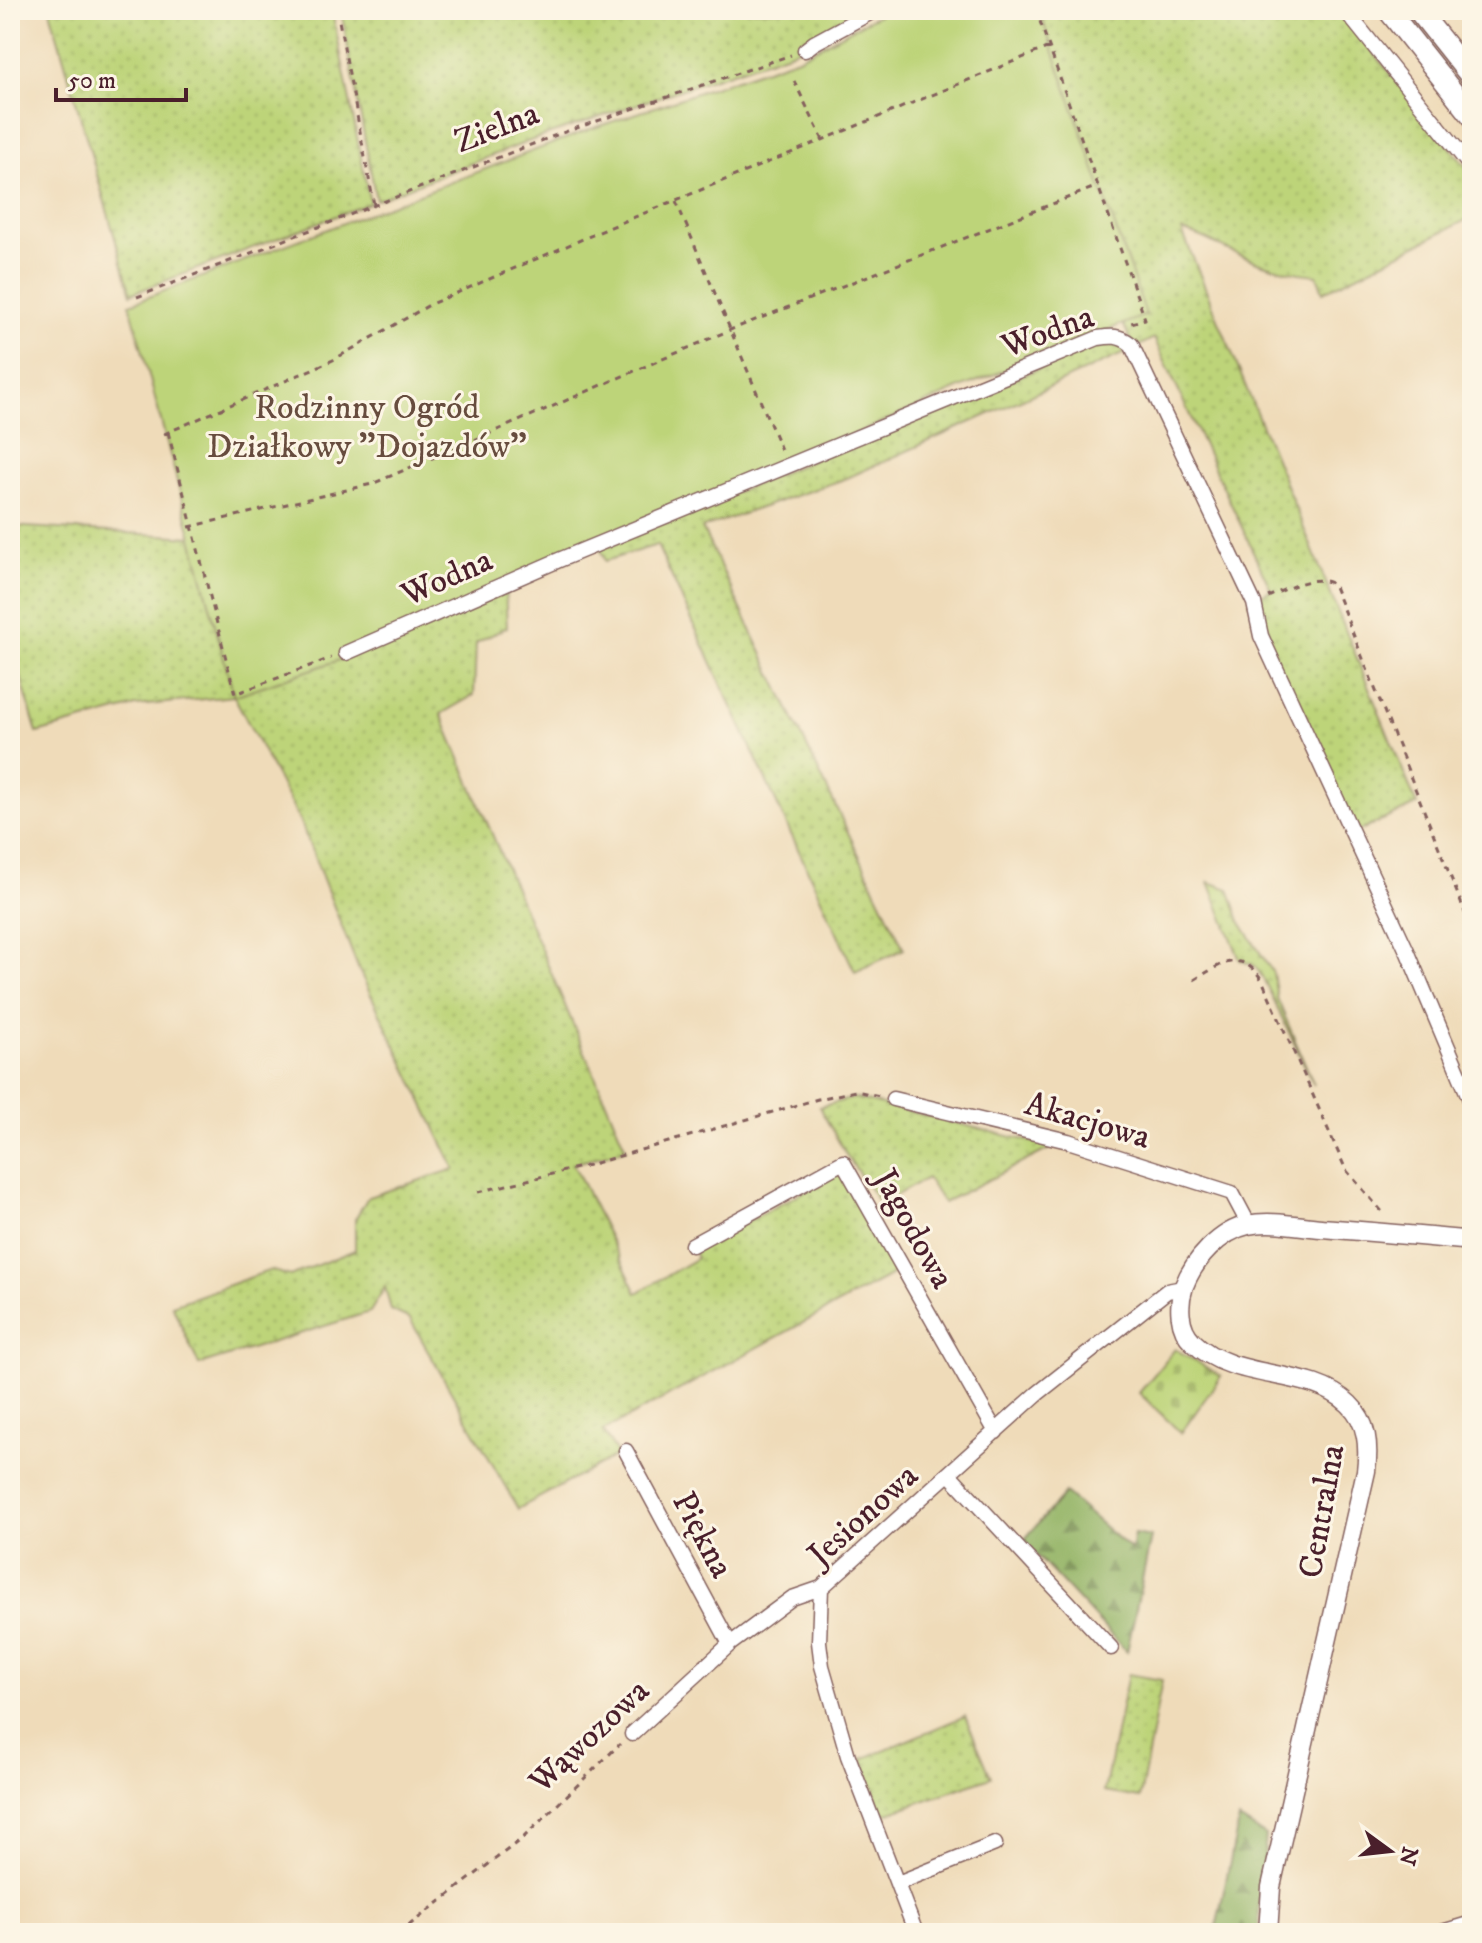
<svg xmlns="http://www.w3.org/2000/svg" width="1482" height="1943" font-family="'IM FELL DW Pica',serif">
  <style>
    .grass { fill: url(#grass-dots); stroke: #847a52; stroke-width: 2 }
    .forest { fill: url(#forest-firs); stroke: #706a4a; stroke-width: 2 }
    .cemetery { fill: url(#cemetery-stones); stroke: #847a52; stroke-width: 2 }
    .garden { fill: #bdd479; stroke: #847a52; stroke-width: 2 }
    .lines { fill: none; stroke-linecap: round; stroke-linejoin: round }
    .minor-casing { stroke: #84615d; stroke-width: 17 }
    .tertiary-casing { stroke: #84615d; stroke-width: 21 }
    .secondary-casing { stroke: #84615d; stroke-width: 23 }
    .path { stroke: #84615d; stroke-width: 3; stroke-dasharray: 6 6; stroke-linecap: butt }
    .minor { stroke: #fff; stroke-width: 14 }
    .tertiary { stroke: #fff; stroke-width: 18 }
    .secondary { stroke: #fff; stroke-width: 20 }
    .labels { text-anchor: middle; stroke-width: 6; stroke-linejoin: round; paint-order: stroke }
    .street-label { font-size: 34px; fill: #4a1f2b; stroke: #fcf5e5 }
    .park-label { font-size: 34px; fill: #674c3e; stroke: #fcf5e5 }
  </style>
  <defs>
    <pattern id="grass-dots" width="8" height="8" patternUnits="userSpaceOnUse" patternTransform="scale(2)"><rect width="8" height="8" fill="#bdd479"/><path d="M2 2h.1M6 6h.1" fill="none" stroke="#a4b669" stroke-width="1.8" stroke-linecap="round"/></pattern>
    <pattern id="forest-firs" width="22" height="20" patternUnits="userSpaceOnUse" patternTransform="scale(2)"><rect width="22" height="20" fill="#96b669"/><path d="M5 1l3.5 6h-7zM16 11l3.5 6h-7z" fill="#7c9357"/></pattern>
    <pattern id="cemetery-stones" width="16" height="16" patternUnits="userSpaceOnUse" patternTransform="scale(2)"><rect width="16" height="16" fill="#bdd479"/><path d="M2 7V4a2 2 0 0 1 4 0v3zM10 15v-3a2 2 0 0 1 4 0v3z" fill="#a4b669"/></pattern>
  </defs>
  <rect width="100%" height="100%" fill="#fcf5e5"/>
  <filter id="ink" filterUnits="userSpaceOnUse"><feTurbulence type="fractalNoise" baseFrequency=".0125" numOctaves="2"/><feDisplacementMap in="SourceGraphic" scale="16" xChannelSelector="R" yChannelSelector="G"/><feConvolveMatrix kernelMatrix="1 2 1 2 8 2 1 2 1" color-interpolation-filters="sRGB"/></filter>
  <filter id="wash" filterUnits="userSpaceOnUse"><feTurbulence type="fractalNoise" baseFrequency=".006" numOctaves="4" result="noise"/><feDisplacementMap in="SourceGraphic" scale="32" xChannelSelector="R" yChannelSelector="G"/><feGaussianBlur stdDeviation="1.8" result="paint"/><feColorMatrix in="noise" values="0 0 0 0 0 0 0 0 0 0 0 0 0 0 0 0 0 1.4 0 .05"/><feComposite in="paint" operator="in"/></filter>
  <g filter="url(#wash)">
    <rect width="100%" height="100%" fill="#efdbb9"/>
    <path class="grass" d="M 50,10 L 332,10 L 370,203 L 131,294 Z
      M 341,10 L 863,10 L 791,52 L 535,139 L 376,200 Z
      M 1039,10 L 1339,10 L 1472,174 L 1472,217 L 1323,292 L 1317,275 C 1284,273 1253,262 1224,248 C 1209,241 1198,234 1182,231 L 1417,805 L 1356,832 L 1249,602 L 1271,590 L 1154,338 L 1135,348 L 1123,324 L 1145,315 Z
      M 1108,342 L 1121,345 L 1127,352 L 847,478 L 702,528 L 904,949 L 855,972 L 657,545 L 605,561 L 600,549 L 927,412 Z
      M 10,526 L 192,537 L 234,696 L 505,587 L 507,627 L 476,643 L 474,695 L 441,714 L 626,1149 L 573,1164 L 637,1293 L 697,1258 L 693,1250 L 843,1171 L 899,1271 L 603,1431 L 618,1455 L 518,1509 L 410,1319 L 391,1310 L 385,1287 L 370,1312 L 199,1365 L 172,1305 L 271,1270 L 290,1276 L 355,1250 L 355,1219 L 368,1197 L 455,1169 L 359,970 L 300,821 L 234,696 L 136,706 L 37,733 L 10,639 Z
      M 1209,882 L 1229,889 L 1240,921 L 1273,973 L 1277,998 L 1314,1085 L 1264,980 L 1255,966 L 1240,960 Z
      M 854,1098 L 1053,1147 L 943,1203 L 927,1178 L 880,1204 L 847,1156 L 819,1107 Z
      M 1128,1674 L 1162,1680 L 1140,1798 L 1104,1792 Z
      M 965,1716 L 991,1777 L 883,1815 L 862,1759 Z"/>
    <path class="forest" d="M 1065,1493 L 1131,1550 L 1134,1534 L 1151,1537 L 1127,1652 L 1023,1541 Z
      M 1239,1819 L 1266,1836 L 1259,1906 L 1259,1933 L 1215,1933 Z"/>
    <path class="cemetery" d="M 1175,1349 L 1221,1376 L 1181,1433 L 1139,1393 Z"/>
    <path class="garden" d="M 887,10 L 1039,10 L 1146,315 L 965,386 L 348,657 L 234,696 L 130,304 L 591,129 L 798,58 Z"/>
  </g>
  <g filter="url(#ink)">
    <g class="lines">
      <g class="minor-casing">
        <path id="minor" d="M 1345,10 L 1472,168
          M 805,50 L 814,43 L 875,10
          M 346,653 L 559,560 L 1098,338 C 1112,336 1119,335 1131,344 L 1254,603 L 1261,636 L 1408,953 L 1472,1104
          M 893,1099 L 1068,1141 L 1232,1193 L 1249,1225
          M 692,1245 L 843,1162 L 996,1432
          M 626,1451 L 730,1644
          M 950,1475 L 1111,1648
          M 632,1734 L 730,1644 L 792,1598 L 821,1588
          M 898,1883 L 995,1844
          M 916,1933 L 848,1756 L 822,1666 L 819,1642 L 821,1588 L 1037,1394 L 1167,1291 L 1183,1288
          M 1439,1933 L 1472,1923"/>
      </g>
      <g class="tertiary-casing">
        <path id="tertiary" d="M 1268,1933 L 1271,1887 L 1366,1471 C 1369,1447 1368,1422 1349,1404 C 1309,1366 1235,1383 1193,1342 C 1178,1328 1178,1304 1184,1286 C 1194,1260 1220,1231 1248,1225 C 1270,1220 1298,1226 1321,1228 C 1371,1232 1422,1236 1472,1241"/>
      </g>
      <g class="secondary-casing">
        <path id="secondary" d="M 1388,10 L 1472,116
          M 1418,10 L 1472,78"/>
      </g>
      <path class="path" d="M 337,10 L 374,205
        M 1036,10 L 1145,319 L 1128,324
        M 794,81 L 824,142
        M 676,201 L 782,452
        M 137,297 L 559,134 L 791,55
        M 168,432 L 235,694 L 331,658
        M 164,434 L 333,360 L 431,304 L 625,221 L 1049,47
        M 189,527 L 372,484 L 730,330 L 1098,186
        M 1268,597 C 1287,589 1314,573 1333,584 L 1472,930
        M 1194,980 C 1220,965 1240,947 1262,980 L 1346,1170 L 1385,1215
        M 478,1192 L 585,1166 L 818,1099 L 856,1091 L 880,1096
        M 399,1933 L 524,1837 L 620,1744"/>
      <use href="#minor" class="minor"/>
      <use href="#tertiary" class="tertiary"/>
      <use href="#secondary" class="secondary"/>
    </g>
  </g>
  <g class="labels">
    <g class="street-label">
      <text transform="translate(496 126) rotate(-21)" y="12">Zielna</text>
      <text transform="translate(1047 330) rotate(-20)" y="12">Wodna</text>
      <text transform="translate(446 576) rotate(-24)" y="12">Wodna</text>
      <text transform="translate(1088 1119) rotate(16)" y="12">Akacjowa</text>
      <text transform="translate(915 1228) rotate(61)" y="12">Jagodowa</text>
      <text transform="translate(1320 1511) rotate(-80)" y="12">Centralna</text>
      <text transform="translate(862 1514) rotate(-42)" y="12">Jesionowa</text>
      <text transform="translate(704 1534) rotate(62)" y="12">Piękna</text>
      <text transform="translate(588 1735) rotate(-43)" y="12">Wąwozowa</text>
    </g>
    <g class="park-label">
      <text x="367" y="418">Rodzinny Ogród<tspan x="367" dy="39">Działkowy "Dojazdów"</tspan></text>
    </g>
  </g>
  <rect width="1482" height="1943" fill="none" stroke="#fcf5e5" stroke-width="40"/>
  <g transform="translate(1390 1851) rotate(105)" stroke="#fcf5e5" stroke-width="6" paint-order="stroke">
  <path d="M0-6L14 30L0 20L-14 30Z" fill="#4a1f2b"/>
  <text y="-12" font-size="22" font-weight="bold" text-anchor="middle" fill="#4a1f2b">N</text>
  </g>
  <path d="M56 88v12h130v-12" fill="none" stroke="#4a1f2b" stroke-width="4"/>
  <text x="68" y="88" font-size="24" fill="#4a1f2b" stroke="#fcf5e5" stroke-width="6" paint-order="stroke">50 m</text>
</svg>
